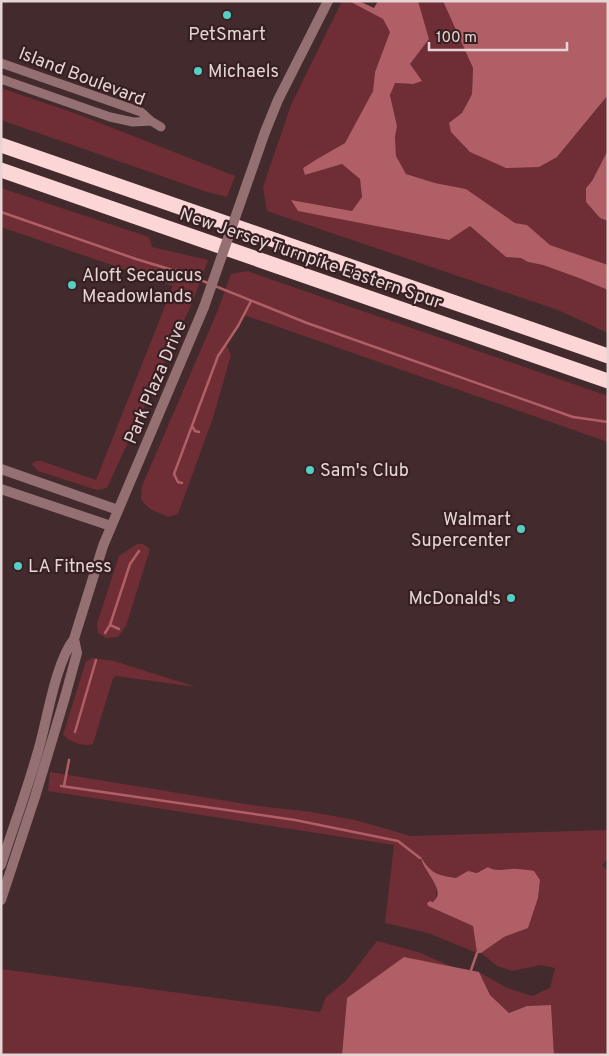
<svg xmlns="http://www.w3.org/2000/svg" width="609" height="1056" font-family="Overpass,sans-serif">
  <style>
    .green { fill: #6f2e35 }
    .water { fill: #b15f66 }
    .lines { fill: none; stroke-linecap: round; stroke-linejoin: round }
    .stream { stroke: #b15f66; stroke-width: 2.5 }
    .minor { stroke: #957072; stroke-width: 9 }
    .tertiary { stroke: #957072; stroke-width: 10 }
    .motorway { stroke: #fcd6d7; stroke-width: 15 }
    .tertiary-bridge { stroke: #957072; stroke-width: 10 }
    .poi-dot { fill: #56cec3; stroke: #382022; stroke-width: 2 }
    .labels { text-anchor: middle; stroke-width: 4.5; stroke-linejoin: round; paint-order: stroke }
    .poi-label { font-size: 18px; fill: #e6d5d5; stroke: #382022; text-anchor: start }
    .street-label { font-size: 18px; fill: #e6d5d5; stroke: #382022 }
  </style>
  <rect width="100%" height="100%" fill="#432a2c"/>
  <path class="green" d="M 342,1 L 349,1 L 383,19 L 390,32 L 375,72 L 373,91 L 345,143 L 317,159 L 303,168 L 306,175 L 342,164 L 360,179 L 362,197 L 352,211 L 292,200 L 298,211 L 470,226 L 506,257 L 521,258 L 528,262 L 543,265 L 579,278 L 608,290 L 608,333 L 558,310 L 267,211 L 263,187 L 291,105 Z
    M 418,1 L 443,1 L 473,68 L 472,94 L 462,113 L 557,157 L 608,95 L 608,150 L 592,181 L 586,188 L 586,202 L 600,218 L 608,221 L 608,265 L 550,245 L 527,225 L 515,223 L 466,189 L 435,183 L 406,174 L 396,157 L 395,137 L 397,126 L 390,94 L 394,83 L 413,84 L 410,64 L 429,39 Z
    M 1,88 L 77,114 L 235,176 L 227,197 L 207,192 L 1,120 Z
    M 1,188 L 149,237 L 152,247 L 208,260 L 193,301 L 107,488 L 97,490 L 38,471 L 32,464 L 36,461 L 41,461 L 96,480 L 173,286 L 1,227 Z
    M 247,271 L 608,396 L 608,442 L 244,315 L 226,344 L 231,355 L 213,418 L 178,514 L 168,517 L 150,509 L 141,500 L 142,486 L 218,310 L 231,274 Z
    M 137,544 L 143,544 L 150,549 L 126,626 L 118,637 L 106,638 L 98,633 L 97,624 L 119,556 Z
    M 93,658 L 114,661 L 196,687 L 116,676 L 113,678 L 93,744 C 84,747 70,742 63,735 L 86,661 Z
    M 50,772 L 258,806 L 312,812 L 355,820 L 411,836 L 608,830 L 608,859 L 602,865 L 608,871 L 608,1055 L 554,1055 L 551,1005 L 527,1006 L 509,1013 L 490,995 L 479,972 L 507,988 L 532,996 L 550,988 L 555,968 L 541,965 L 512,971 L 497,966 L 481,953 L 504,937 L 528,928 L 538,898 L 540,880 L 534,871 C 529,870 523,869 517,869 C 507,868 498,873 488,867 L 477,873 L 473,872 L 456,878 L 437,875 L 432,872 L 420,858 L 425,869 L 437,885 L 436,899 L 428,906 L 473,926 L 477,953 L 428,933 L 385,923 L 394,845 L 48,791 Z
    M 377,941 L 418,952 L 453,967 L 404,957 L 347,998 L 342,1055 L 1,1055 L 1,969 L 320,1012 L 326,997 L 346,981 Z"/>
  <path class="water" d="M 349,1 L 359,1 L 374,8 L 378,1 L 418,1 L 429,39 L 410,64 L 422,81 L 413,84 L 395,83 L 390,95 L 397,126 L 395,137 L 396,156 L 406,174 L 435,183 L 466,189 L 515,223 L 527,225 L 550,245 L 608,265 L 608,290 L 579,278 L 543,265 L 528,262 L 521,258 L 506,257 L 470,226 L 449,240 L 298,211 L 291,200 L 352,211 L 362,197 L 360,179 L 342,164 L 305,175 L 303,168 L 317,159 L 345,143 L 373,91 L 375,72 L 390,32 L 383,19 Z
    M 443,1 L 608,1 L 608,95 L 557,157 L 539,167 L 506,168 L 470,152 L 451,132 L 449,123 L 462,113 L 472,94 L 473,68 Z
    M 608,150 L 608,221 L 600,218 L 586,202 L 586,188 L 592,181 Z
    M 421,857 C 431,874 437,875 456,878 L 468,871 L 477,873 L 488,867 C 498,873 507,868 517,869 C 523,869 529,870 534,871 L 540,880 L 538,898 L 528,928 L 504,937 L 481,953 L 477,953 L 473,926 L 428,906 L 427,903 L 430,901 L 433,902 C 448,890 422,871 421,857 Z
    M 404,957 L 479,972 L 490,995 L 509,1013 L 527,1006 L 551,1005 L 554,1055 L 342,1055 L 347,998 Z"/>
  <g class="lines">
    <path class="stream" d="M 1,212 L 136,259 L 189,275 L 210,284
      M 215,286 L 307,323 L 573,417 L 608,422
      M 192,426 L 195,431 L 199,432
      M 182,483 L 178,482 L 174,474 L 218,356 L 238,326 L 251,301
      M 110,625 L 119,629
      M 105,633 L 110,625 L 130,564 L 139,551
      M 75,732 L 96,660
      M 61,786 L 295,820 L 398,841 L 420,858
      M 64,786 L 69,760
      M 470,973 L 477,953"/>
    <path class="minor" d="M 1,63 L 141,112 L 151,121 L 161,127
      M 1,79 L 110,117 L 133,122 L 151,121"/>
    <path class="tertiary" d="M 265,132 L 278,100 L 328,1
      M 1,469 L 118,510
      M 1,489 L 111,526
      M 1,865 C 14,825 29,785 40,744 C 48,715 56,662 74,639 L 103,546 L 204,307
      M 1,900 L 35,797 L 65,697 L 77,653 L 74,639"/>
    <path class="motorway" d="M 1,145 L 608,356
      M 1,170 L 608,381"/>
    <path class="tertiary-bridge" d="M 204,307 L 265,132"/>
  </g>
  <g class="poi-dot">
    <circle cx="227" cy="15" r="5"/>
    <circle cx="198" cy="71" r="5"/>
    <circle cx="72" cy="285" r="5"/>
    <circle cx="310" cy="470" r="5"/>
    <circle cx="521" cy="529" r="5"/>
    <circle cx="18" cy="566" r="5"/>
    <circle cx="511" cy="598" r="5"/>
  </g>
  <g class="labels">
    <g class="poi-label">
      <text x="227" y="40" text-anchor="middle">PetSmart</text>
      <text x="208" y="77">Michaels</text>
      <text x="82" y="281">Aloft Secaucus<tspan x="82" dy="21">Meadowlands</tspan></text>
      <text x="320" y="476">Sam's Club</text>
      <text x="511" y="525" text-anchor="end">Walmart<tspan x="511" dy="21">Supercenter</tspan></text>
      <text x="28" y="572">LA Fitness</text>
      <text x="501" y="604" text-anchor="end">McDonald's</text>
    </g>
    <g class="street-label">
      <text transform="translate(82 76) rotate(21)" y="6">Island Boulevard</text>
      <text transform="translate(311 258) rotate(19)" y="6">New Jersey Turnpike Eastern Spur</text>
      <text transform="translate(155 382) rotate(-67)" y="6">Park Plaza Drive</text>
    </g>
  </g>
  <rect width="609" height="1056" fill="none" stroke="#e6d5d5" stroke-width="5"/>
  <path d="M429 42v8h138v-8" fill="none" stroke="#e6d5d5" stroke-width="2.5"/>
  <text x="436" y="42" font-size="15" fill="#e6d5d5" stroke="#382022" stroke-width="4" paint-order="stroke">100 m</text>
</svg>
